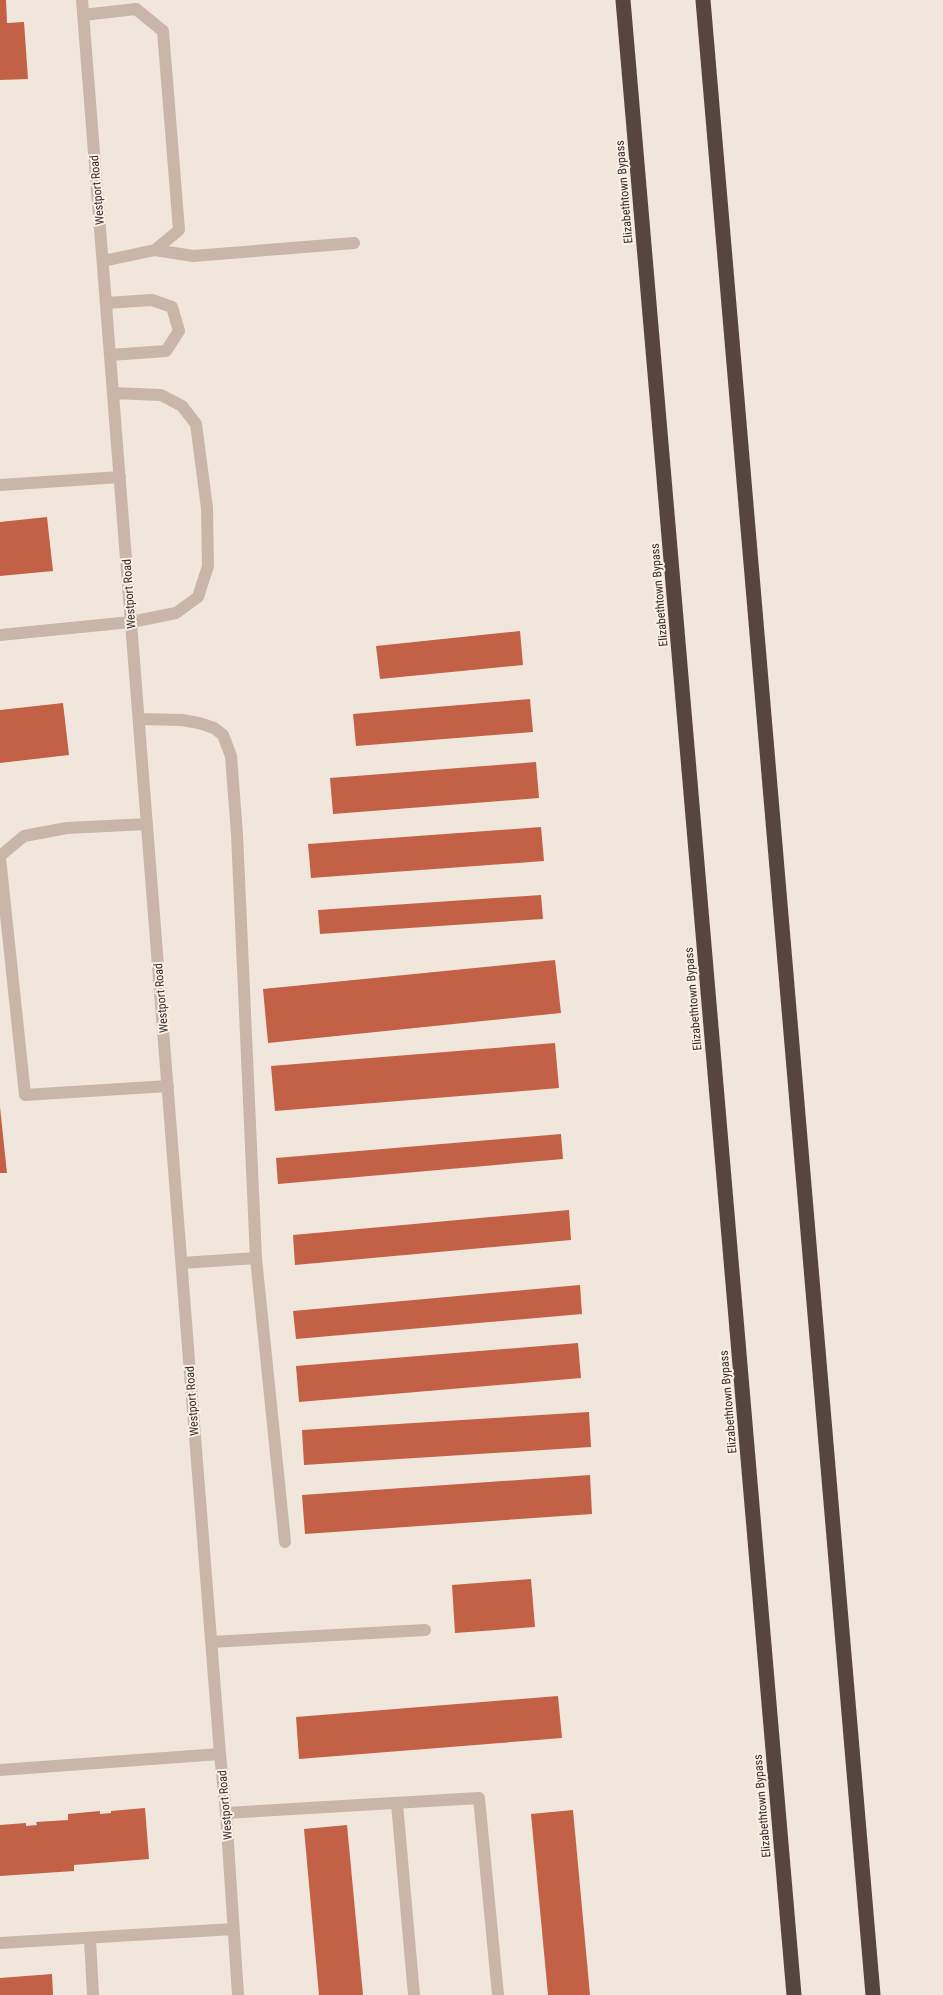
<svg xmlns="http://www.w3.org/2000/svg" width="943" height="1995" viewBox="0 0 943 1995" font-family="'Roboto Condensed',sans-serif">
<rect width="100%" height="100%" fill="#f1e6db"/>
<path fill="#c36147" d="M0,0H6L7,23L24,22L28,79L0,80Z
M47,517L53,571L0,576V522Z
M520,631L523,665L380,679L376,646Z
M530,699L533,732L356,746L353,714Z
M63,703L69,755L0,763V710Z
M536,762L539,798L333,814L330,778Z
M541,827L544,861L311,878L308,844Z
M541,895L543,919L320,934L318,910Z
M555,960L561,1013L268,1043L263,989Z
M555,1043L559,1088L275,1111L271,1066Z
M0,1107L7,1173H0Z
M561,1134L563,1159L278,1184L276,1158Z
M569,1210L571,1240L295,1265L293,1235Z
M580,1285L582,1314L296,1339L293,1311Z
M578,1343L581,1378L299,1402L296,1366Z
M589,1412L591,1447L304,1465L302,1430Z
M590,1475L592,1514L305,1534L302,1495Z
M531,1579L535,1627L455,1633L452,1585Z
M558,1696L562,1738L299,1759L296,1717Z
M145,1808L149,1859L74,1865V1871L0,1876V1825L26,1823V1826L37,1825L36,1822L68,1820V1814L100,1811V1814L111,1813V1811Z
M573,1810L590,1995H548L531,1814Z
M347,1825L363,1995H319L304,1829Z
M52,1974L53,1995H0V1978Z"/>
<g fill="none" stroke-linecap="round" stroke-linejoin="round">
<path stroke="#c9b6a8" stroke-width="12" d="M82,0L220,1754L226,1813L238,1995
M83,15L136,9L163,31L179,230L155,250L103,261
M155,250L193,256L354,243
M106,303L152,300L172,307L179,331L166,351L110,355
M0,485L120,477
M0,635L131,622L176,613L198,597L208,566L207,508L196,424L182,406L161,395L113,393
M139,719L182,720L199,723L214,728L223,735L231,756L237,834L256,1258L285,1542
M0,856L24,836L67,828L147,824
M0,858L25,1095L168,1086
M182,1263L256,1258
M211,1642L425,1630
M0,1770L220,1754
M397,1804L414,1995
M226,1813L479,1798L498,1995
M90,1939L93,1995
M0,1943L233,1929"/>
<path stroke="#57463f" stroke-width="15" d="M623,0L794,1995
M703,0L873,1995"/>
</g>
<g text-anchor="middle" stroke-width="4" stroke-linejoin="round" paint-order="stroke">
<g font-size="12" fill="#362c28" stroke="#f9f1e8">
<text transform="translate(97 190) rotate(-95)" y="4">Westport Road</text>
<text transform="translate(624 192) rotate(-95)" y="4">Elizabethtown Bypass</text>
<text transform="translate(129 594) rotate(-94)" y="4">Westport Road</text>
<text transform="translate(659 595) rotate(-95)" y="4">Elizabethtown Bypass</text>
<text transform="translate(161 998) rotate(-95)" y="4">Westport Road</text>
<text transform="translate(693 999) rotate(-95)" y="4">Elizabethtown Bypass</text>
<text transform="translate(192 1401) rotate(-94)" y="4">Westport Road</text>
<text transform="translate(728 1402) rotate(-95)" y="4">Elizabethtown Bypass</text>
<text transform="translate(225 1805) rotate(-95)" y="4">Westport Road</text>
<text transform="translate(762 1806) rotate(-95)" y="4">Elizabethtown Bypass</text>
</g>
</g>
</svg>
